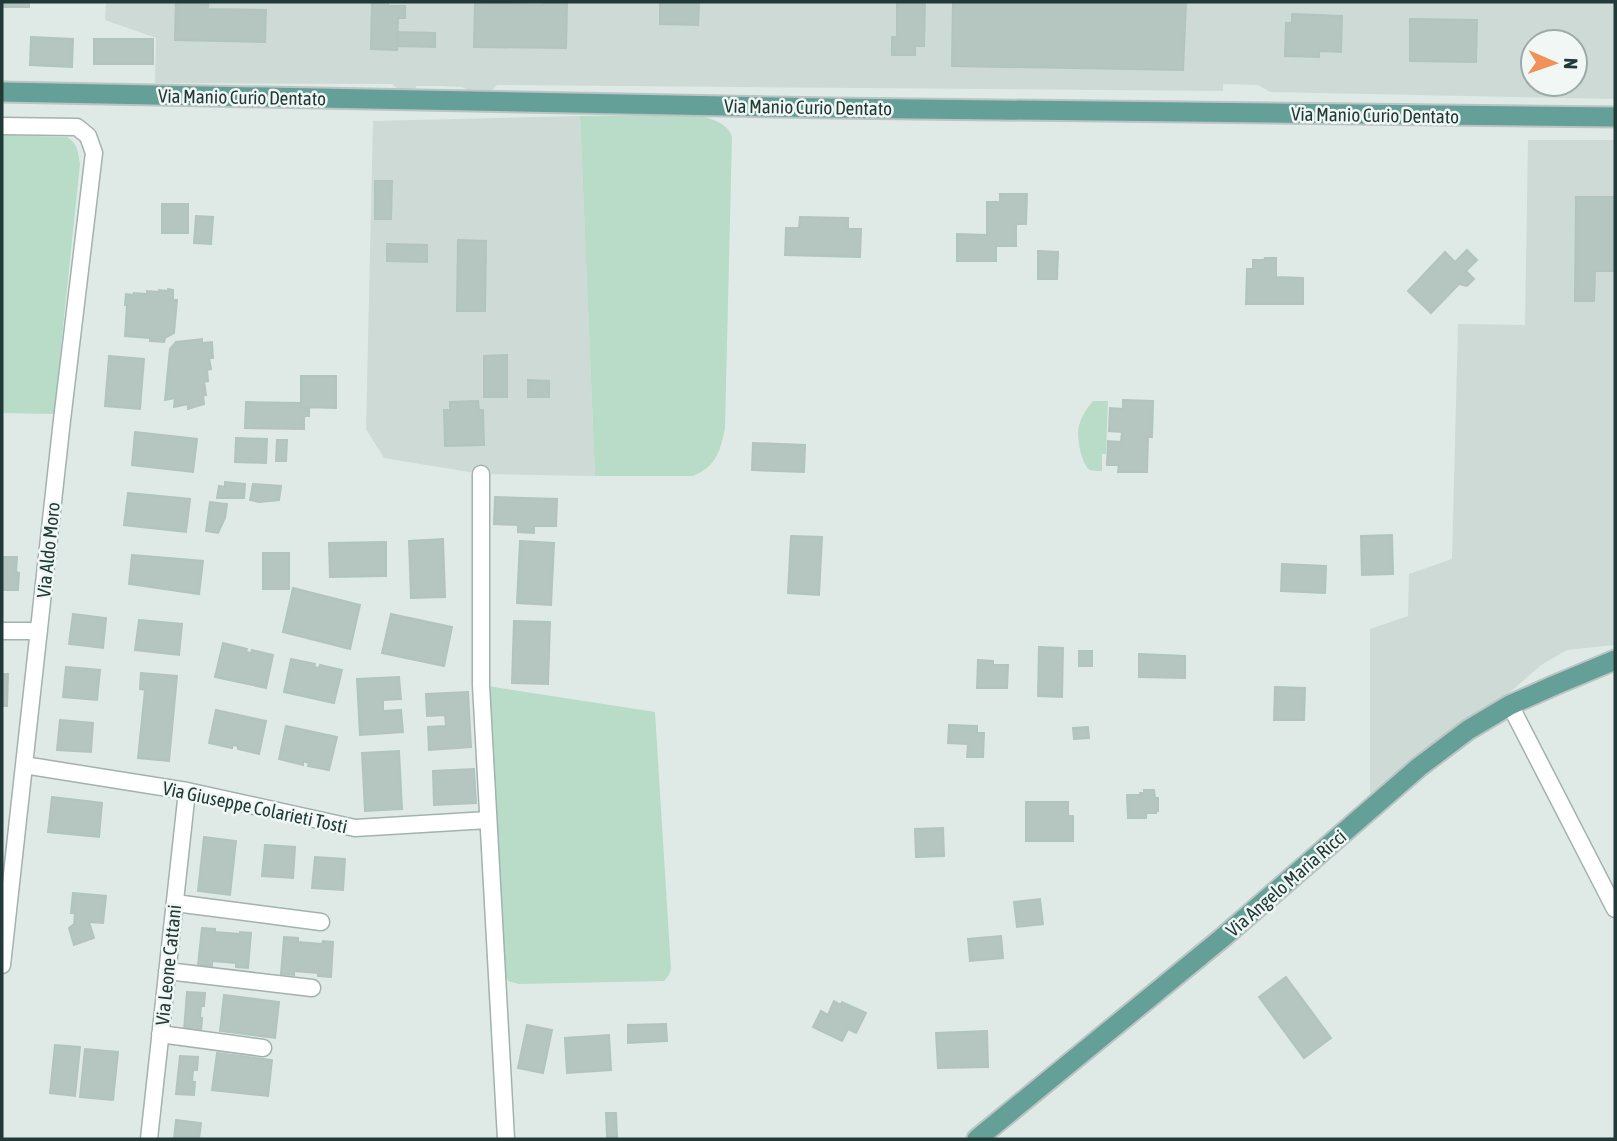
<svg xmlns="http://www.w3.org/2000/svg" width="1617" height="1141" viewBox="0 0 1617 1141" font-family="'Asap Condensed',sans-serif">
<rect width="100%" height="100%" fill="#dfeae7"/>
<path fill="#cedad6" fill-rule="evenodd" d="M106,2H1615V99L1270,92L1258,85L1223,84V91L497,85L489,94H476L462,87L441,86H417L411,92H401L392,84L155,83L156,38L105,20ZM1533,42H1575V84H1533Z
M580,116L595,476L481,474L384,458L366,429L373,121Z
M1528,140H1615V645L1567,650L1541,665L1508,694L1448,732L1370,794V629L1408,616L1409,574L1452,559L1458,324L1525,325Z"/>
<path fill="#b8dcc7" d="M700,115C713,120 728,123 732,137L725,428C720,451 717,466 693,476H595L580,116Z
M2,135L67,137C78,144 78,152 80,164L54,414L2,413Z
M1093,401H1108L1106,454H1102V471C1100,471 1092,471 1090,470C1081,464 1076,436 1079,426C1081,417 1087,408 1093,401Z
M481,685L655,712L671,969L669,975L664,981L519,984L508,981L504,973Z"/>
<path fill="#b5c5c0" stroke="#b2c4bf" stroke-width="2" d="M2,2H29V7H2Z
M176,2H208V9L266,10L265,42L175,40Z
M372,2H388V6H405V18H398L397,50L371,49Z
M543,2H567L566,48L474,47L475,3L543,5Z
M660,2H699L698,25L660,24Z
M897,2H925L924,46H915V55H892V37H897Z
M953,2H1186L1183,70L952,66Z
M1292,14L1342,16L1341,52L1319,51V57L1285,56L1286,23H1292Z
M1410,19L1477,20L1476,62L1410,61Z
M398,32L435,33V47L398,46Z
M31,37L73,39L72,67L30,65Z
M94,39H153V64H94Z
M375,181H392L391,219H375Z
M1000,194H1027L1026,224H1016V246H996V261H957V234L987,235V202H1000Z
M1576,197H1614V271H1595L1594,301H1575Z
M162,204H188V233H162Z
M196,216L213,217L211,244L194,243Z
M800,217L848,218V229H861L860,257L785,255L786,228H799Z
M458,240L486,241L485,311H457Z
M387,244L427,245V262L387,261Z
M1467,250L1477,260L1466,271L1474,279L1467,286L1459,284L1431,313L1408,291L1445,252L1455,262Z
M1038,251L1058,252L1057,279H1038Z
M1265,258H1276V277L1303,278V304H1246L1247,269H1253V260H1264Z
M168,289L173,290V300H177L174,333L165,338L164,342L150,341V338L125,336L127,305H125L126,294L134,295V293L147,294V291L159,292V290L168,291Z
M202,339V343L212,342L213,358H209L211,369L207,370L208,381L204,382L206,395H203L204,404L188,409V404L174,407L175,398L165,400L170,349L176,342Z
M507,355V397H484V356Z
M109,356L144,359L140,409L105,406Z
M301,376H336V408L301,407Z
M528,380L549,381V397H528Z
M1123,400L1153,401L1152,437H1148L1147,472H1118L1119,465H1107L1108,441L1121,442L1122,432L1109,431L1110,408L1123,409Z
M478,401L479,410H483L484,445L445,446L444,410H450V402Z
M246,402L301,403V407H309V416H304V429L245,428Z
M135,432L197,439L193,472L132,465Z
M236,438L267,439L266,463L235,462Z
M277,440H287L286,461H276Z
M753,443L805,445L804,472L752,470Z
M225,482L245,484L244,498H217L219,486L225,487Z
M253,484L281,486L279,500L259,502L250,500Z
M128,493L190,499L186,532L124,525Z
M495,497L557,499L556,526H534V533L518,532V525L494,524Z
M210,502L227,504L225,518L218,533L206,531Z
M1392,535L1393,574L1362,575L1361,536Z
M791,536L822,537L819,595L788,593Z
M443,539L445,597L411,598L409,541Z
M520,541L554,543L551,605L517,603Z
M386,542V576L330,577L329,543Z
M263,553H289V589H263Z
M132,555L203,561L199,594L129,584Z
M2,557H17L16,572L19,573L18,590H2Z
M1282,564L1326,566L1325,593L1281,591Z
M293,588L360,605L350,649L283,632Z
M73,614L106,618L103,648L69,644Z
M391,614L452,627L444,666L382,653Z
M139,620L182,624L179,655L135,650Z
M514,621L550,622L548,684L512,683Z
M223,643L247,649L246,652L251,653L252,650L273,655L266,688L215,677Z
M1039,647L1063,648L1062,697L1038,696Z
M1079,651H1092V666H1079Z
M1139,654L1185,656V678L1139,677Z
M291,659L315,664L314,667L319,668L320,665L342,670L334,703L284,692Z
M978,660L993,661V665H1008L1007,688H977Z
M66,667L100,670L97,700L63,697Z
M141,673L177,676L169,761L138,758L145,690L140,689Z
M2,674H8L7,706H2Z
M399,677L401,699L383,700V711L401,710L403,732L360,735L357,679Z
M1275,687L1305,688L1304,720H1274Z
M468,692L471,747L429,750L428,727L446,726L445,715L427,716L426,694Z
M216,710L266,721L259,754L238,749V746L233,745L232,748L209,743Z
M60,720L93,723L91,752L57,750Z
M949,725L977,726V733H984L983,757H967L968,744L948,743Z
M286,726L337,737L329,770L308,766L309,763L303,761V765L279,759Z
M1088,727L1089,738L1074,739L1073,728Z
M399,751L402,809L365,811L362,753Z
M474,769L476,803L434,805L433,771Z
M1144,790H1154L1155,798H1158V811H1156V813H1146V818H1128L1127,795H1140V793H1144Z
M52,797L102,803L99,837L48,832Z
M1026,802H1068V816H1073V841H1026Z
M943,828L944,856L916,857L915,829Z
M204,837L236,841L230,895L198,891Z
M265,845L295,847L293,878L262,876Z
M315,857L345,859L343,890L312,888Z
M73,893L106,896L103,923L89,922L94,938L74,945L69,928L74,924L75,913H71Z
M1040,899L1043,924L1017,927L1014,902Z
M202,928L215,929V932L240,934V932L251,933L248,968L236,967V963L212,961V966L198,965Z
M1001,936L1003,958L970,961L968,939Z
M284,937L298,938V942L322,944L323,941L333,942L331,977L318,976V973L294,971V975L281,974Z
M1286,977L1331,1038L1304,1058L1259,997Z
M187,992L205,993L204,1006H201L200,1018H202L201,1031L184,1030Z
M224,995L279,1002L275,1038L220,1031Z
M834,1001L841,1005L842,1002L866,1013L856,1033L848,1029L842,1041L813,1027L821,1011L828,1015Z
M666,1024L667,1041L628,1043V1025Z
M527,1025L552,1030L543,1073L518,1068Z
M987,1031L988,1067L938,1068L936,1033Z
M609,1035L611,1070L567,1073L565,1038Z
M55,1045L80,1047L75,1096L50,1093Z
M85,1049L118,1052L113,1100L80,1097Z
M217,1053L272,1060L268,1096L212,1090Z
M180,1056L198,1057L197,1070H193L192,1082H195L194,1095L176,1094Z
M606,1113H616L617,1137H607Z
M176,1120L201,1123L199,1139H174Z"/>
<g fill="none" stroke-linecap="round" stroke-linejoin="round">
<g stroke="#a2b2af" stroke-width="19">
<path id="minor" d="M2,126L77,127L88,136L94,153L62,420L2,965
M481,474V685L506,1139
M2,631H39
M1510,705L1615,909
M24,765L187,791L355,828L488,820
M175,903L321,922
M167,971L312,988
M160,1034L263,1048
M149,1139L187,791"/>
</g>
<g stroke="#bcc4c3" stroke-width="23">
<path id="major" d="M2,92L832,108L1615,117
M977,1139L1221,939L1419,767L1468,730L1510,705L1555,685L1615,660"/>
</g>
<use href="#minor" stroke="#fff" stroke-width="16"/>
<use href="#major" stroke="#64a098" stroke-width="19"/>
</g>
<g text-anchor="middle" stroke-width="5" stroke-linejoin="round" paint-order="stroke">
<g font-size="19" fill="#213a37" stroke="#f0f7f4">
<text transform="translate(242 97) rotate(1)" y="7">Via Manio Curio Dentato</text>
<text transform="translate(808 107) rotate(1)" y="7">Via Manio Curio Dentato</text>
<text transform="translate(1375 115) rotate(1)" y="7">Via Manio Curio Dentato</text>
<text transform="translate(48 550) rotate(-84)" y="7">Via Aldo Moro</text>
<text transform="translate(255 807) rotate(12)" y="7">Via Giuseppe Colarieti Tosti</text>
<text transform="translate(1286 883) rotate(-41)" y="7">Via Angelo Maria Ricci</text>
<text transform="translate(168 965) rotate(-84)" y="7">Via Leone Cattani</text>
</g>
</g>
<rect width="1617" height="1141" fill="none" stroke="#213a37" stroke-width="7"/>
<g transform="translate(1554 63) rotate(92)"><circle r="33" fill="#f0f7f4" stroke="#9daba8" stroke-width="2"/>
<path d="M0-5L12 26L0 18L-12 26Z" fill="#f09258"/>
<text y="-10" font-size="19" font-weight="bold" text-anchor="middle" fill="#213a37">N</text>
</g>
</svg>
